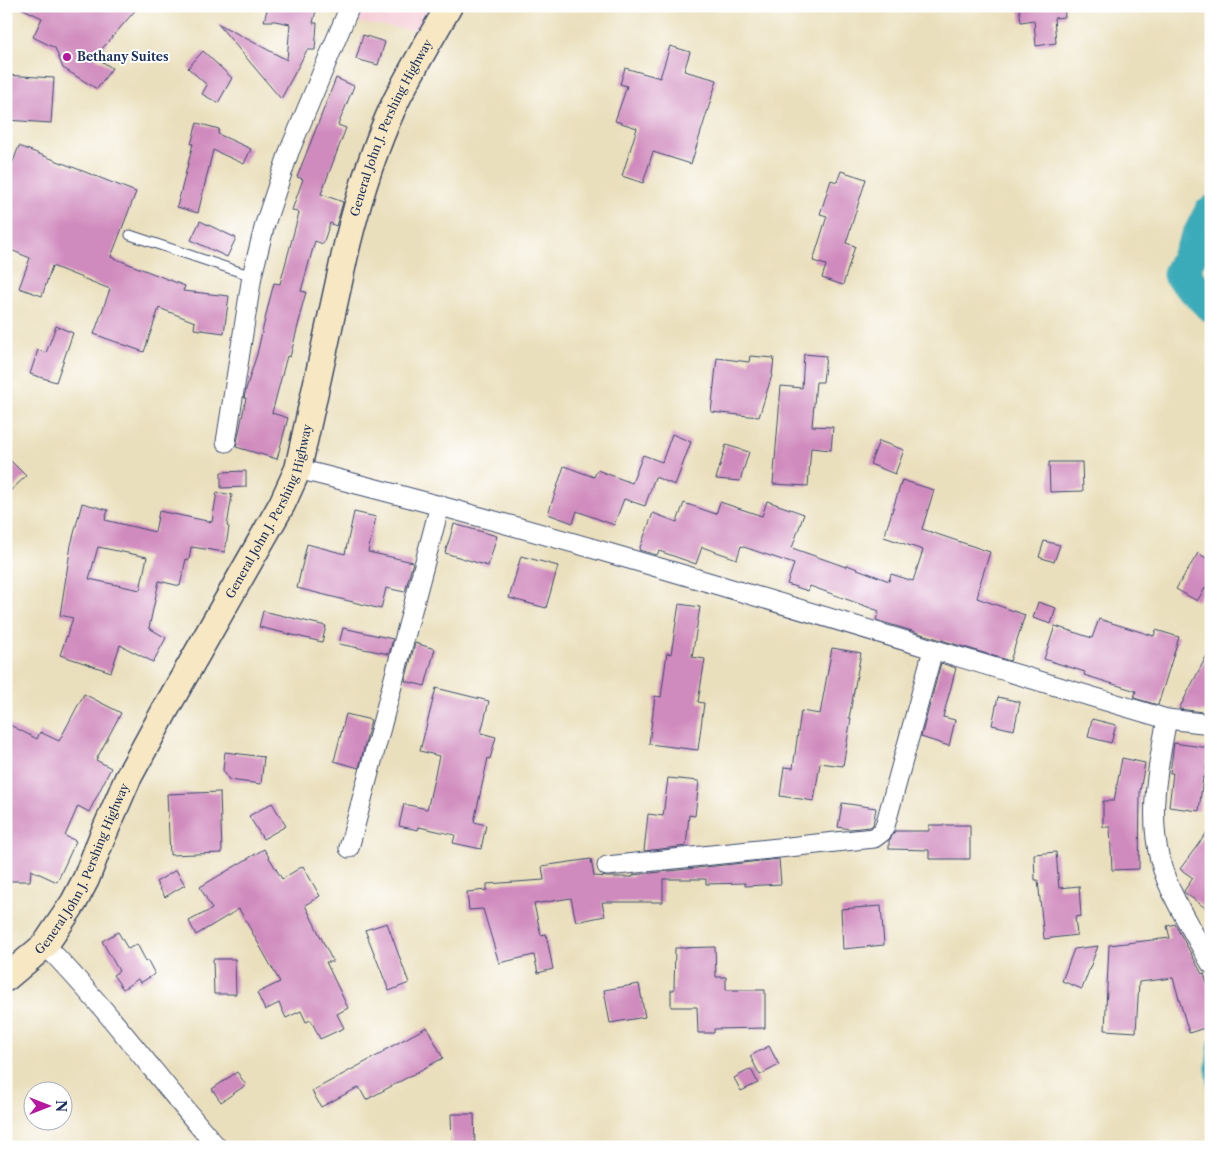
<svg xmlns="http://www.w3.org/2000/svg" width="1217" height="1153" viewBox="0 0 1217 1153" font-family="'Libre Caslon Text',serif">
<rect width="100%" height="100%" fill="#fff"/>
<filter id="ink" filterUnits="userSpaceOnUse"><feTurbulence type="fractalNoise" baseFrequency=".02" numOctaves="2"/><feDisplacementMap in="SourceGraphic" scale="10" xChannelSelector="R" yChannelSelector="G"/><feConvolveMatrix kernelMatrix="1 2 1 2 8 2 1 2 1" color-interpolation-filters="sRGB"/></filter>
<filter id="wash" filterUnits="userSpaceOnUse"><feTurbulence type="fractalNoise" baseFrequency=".0096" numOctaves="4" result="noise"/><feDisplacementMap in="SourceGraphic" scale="20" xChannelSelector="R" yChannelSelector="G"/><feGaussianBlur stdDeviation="1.12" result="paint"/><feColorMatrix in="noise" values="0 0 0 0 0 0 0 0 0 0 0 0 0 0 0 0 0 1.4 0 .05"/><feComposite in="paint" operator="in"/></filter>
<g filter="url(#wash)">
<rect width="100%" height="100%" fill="#eadfbc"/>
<path fill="#f6cfd9" d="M360,6H432L419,31L355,22Z"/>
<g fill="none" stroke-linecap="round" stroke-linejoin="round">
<path stroke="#3babb9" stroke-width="5.5" d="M1211,1042L1208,1067L1211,1090"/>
<path stroke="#3babb9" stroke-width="35" d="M1211,213L1180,274L1211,305"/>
</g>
<g id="blocks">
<path fill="#d08bbe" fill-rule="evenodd" d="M17,6H139L95,57L112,68L97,89L63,68L55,48L33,37L42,18Z
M268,6H317L313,23H317L315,50H307L281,99L217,23L287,60L290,24L275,21H264Z
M1019,6H1064L1065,17L1054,18L1056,43L1036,46L1034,20L1021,22Z
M363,35L385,42L378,65L356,59Z
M670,46L690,52L684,71L717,80L691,164L653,152L643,183L622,176L637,128L615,121L627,86L620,84L625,68L660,78Z
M203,51L232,78L218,103L202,94L207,85L188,68Z
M6,75L54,78L51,123L6,120Z
M336,78L354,86L338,125L346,128L321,194L343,202L336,226L330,223L323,244L315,241L301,291L306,292L300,314H301L290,357L287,356L272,413L288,418L277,459L236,447L246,398H244L246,389L257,354L269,302L274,283L280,284L299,213L292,210L303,179L297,177Z
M197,123L219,129L218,134L251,149L244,164L213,150L198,213L177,207L193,144H191Z
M19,146L136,192L111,257L185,286L183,291L229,296L224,333L194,329L195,322L159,308L144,352L94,334L110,289L52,266L42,296L19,288L30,258L6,248V180Z
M841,171L866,179L846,243L855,246L843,285L822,278L826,265L813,261L827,216L820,214L831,180L837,182Z
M200,221L236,238L227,257L191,240Z
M56,326L73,333L56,382L30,374L38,350L46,353Z
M804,354L826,356L823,382H816L812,426L833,427L831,450L811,448L808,486L773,484L781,386L802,388Z
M750,356L774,358L772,375L759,417L711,412L717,358L749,362Z
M672,434L691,442L675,485L655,477L645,506L624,499L614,525L577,511L573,523L548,514L564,466L594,477L597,470L632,483L643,455L662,462Z
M879,441L904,450L895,474L870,464Z
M726,445L749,452L740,481L716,479Z
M6,456L26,476L6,495Z
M1049,462H1082L1083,491L1050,492Z
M246,471V487L221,488V472Z
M902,480L934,490L922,529L990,552L978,590L979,591L977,598L1025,615L1010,661L876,620L879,611L810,586L808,591L787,584L794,564L741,546L737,559L702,547L696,564L659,551L657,555L639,550L653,513L677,522L684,503L716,514L720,502L762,516L767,501L804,514L792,548L846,567L847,565L889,581L891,574L913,581L923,550L884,537Z
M217,492L232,495L227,526L229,527L225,552L191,547L189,560L186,559L180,586L159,581L149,628L166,638L153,662L120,645L111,672L60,655L73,618L60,615L71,545L82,503L108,510L105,520L155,532L159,511L212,522ZM98,547L147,557L140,590L89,579Z
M354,512L376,517L368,552L413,562L405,592L386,588L381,609L297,588L307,544L345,554Z
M454,524L497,536L488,566L445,553Z
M1044,541L1060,545L1054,562L1039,557Z
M1198,553L1211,561V579L1197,601L1176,589Z
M521,556L558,566L546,608L509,598Z
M1038,602L1056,608L1051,624L1033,618Z
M679,604L700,607L692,657L705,659L698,702L704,703L698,750L649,744L655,696L661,697L667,653L671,654Z
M263,611L326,626L322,642L259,627Z
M1099,619L1154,636L1156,630L1179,637L1158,705L1134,698L1136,691L1084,675L1085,672L1044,659L1055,626L1092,638Z
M343,628L393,639L389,654L339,644Z
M415,643L435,649L425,686L405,681Z
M1211,647V713L1179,709Z
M832,648L861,653L849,718H851L843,766L820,763L814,801L780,796L784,767L793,768L801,711L820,714Z
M941,663L956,668L943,717L955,720L949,746L921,737Z
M436,688L489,701L481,733L496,737L490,759L488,758L474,822L486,825L481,849L453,843L455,835L419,827L418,830L399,826L404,804L427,809L428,806L439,756L420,751Z
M84,694L121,713L96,760L111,768L89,812L78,806L65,836L76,841L57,882L31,870L30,881H6V841L11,830L6,828V723L37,739L40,732L59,741Z
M998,697L1020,702L1014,730L992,725Z
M346,714L371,720L359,768L334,761Z
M1092,719L1116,725L1111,743L1088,737Z
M1174,743L1209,748L1205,778L1203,777L1199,811L1169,807L1173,773H1170Z
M225,752L264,757L261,784L229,780L223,770Z
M1122,758L1145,763L1140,791L1139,869L1112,870L1110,827H1103V801H1114Z
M668,778L699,781L695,816L689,815L686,846L644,851L648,814L663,816Z
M220,792L222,853L170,855L167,794Z
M272,803L286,826L263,839L249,816Z
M842,803L876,808L873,825L870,827L850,829L838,827Z
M929,825H970V859H929V850L889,849V841L895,831H929Z
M1211,827V912L1185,893L1184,891L1193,878L1180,869Z
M264,849L282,879L303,866L320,896L305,905L333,962H326L348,1008L337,1014L344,1028L320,1039L311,1020L306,1022L301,1011L286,1018L279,1003L265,1010L257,993L280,982L239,909L196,935L189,921L212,909L200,887Z
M1056,852L1059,888L1079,886L1081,916L1075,917L1077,935L1044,939L1038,880H1035L1034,854Z
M591,859L594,876L608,877H633V875L779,859L781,884L745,886V883L706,884V879H663V902H602L605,916L576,922L571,898L534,904L541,935L546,934L553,969L538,973L534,955L499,963L483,909L469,910L467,892L487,890V884L544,880L542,866Z
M176,870L185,885L165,897L156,882Z
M881,906L884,945L843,949L841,909Z
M387,923L409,983L389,991L365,930Z
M1175,924L1202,974L1204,973L1211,997V1026L1189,1033L1173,978L1139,982L1136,1032L1105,1030L1109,945L1170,938L1167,926Z
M118,932L128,949L137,944L146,961H144H148L155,974L140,983L138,979L123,989L113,975L119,971L102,941Z
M1098,946L1082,989L1062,981L1074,949Z
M715,947L716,977H726V990H765V1028L714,1029V1033H698L697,1007H671V990H674L675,948Z
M213,959H235L236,994H214Z
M639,984L645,1017L610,1023L604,990Z
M427,1027L443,1058L366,1100L359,1087L321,1107L312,1091L384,1052L383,1051Z
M769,1046L779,1065L760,1075L750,1056Z
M751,1069L758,1083L741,1091L734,1078Z
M237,1072L246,1085L221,1102L212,1089Z
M451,1114H474L475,1147H452Z"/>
</g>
</g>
<g filter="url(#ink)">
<use href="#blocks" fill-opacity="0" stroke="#3a496c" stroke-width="1"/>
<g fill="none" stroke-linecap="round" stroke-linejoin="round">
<g stroke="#3a496c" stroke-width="11">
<path id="service" d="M130,235L252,276"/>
</g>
<g stroke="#3a496c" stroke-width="21">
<path id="minor" d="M226,442L252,276L265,224L289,152L350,6
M298,469C590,542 878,634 1167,719L1211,724
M1167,719C1158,766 1148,813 1160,860C1168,893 1194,933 1211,964
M349,848L440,505
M607,866L874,838L882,832L885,826L933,650
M45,945C107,1008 159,1080 217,1147"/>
</g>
<g stroke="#3a496c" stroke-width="29">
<g id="secondary">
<path id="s1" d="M6,978L45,945L74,902L86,879L101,840L128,778L169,703L282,504L298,469L347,245C359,196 374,148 395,103C411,70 431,38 449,6"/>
</g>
</g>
<use href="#service" stroke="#fff" stroke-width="9"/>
<use href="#minor" stroke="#fff" stroke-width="19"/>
<use href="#secondary" stroke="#f7e8c3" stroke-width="26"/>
</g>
</g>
<circle fill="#b5179e" stroke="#fff" stroke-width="2" cx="67" cy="57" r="5"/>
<g text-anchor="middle" stroke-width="4" stroke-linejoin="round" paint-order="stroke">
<g font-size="12" font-weight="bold" fill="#1b2f5e" stroke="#fff" text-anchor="start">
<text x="77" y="61">Bethany Suites</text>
</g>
<g font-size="12" fill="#1b2f5e" stroke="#fff">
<text dy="4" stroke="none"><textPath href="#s1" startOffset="946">General John J. Pershing Highway</textPath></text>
<text dy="4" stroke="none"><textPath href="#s1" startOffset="541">General John J. Pershing Highway</textPath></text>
<text dy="4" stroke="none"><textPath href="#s1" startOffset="136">General John J. Pershing Highway</textPath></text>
</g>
</g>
<rect width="1217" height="1153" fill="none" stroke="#fff" stroke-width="25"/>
<g transform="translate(48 1106) rotate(90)"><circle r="24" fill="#ffffff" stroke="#a4acbf"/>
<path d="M0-4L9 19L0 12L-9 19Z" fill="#b5179e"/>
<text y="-8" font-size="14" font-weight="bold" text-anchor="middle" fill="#1b2f5e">N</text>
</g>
</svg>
